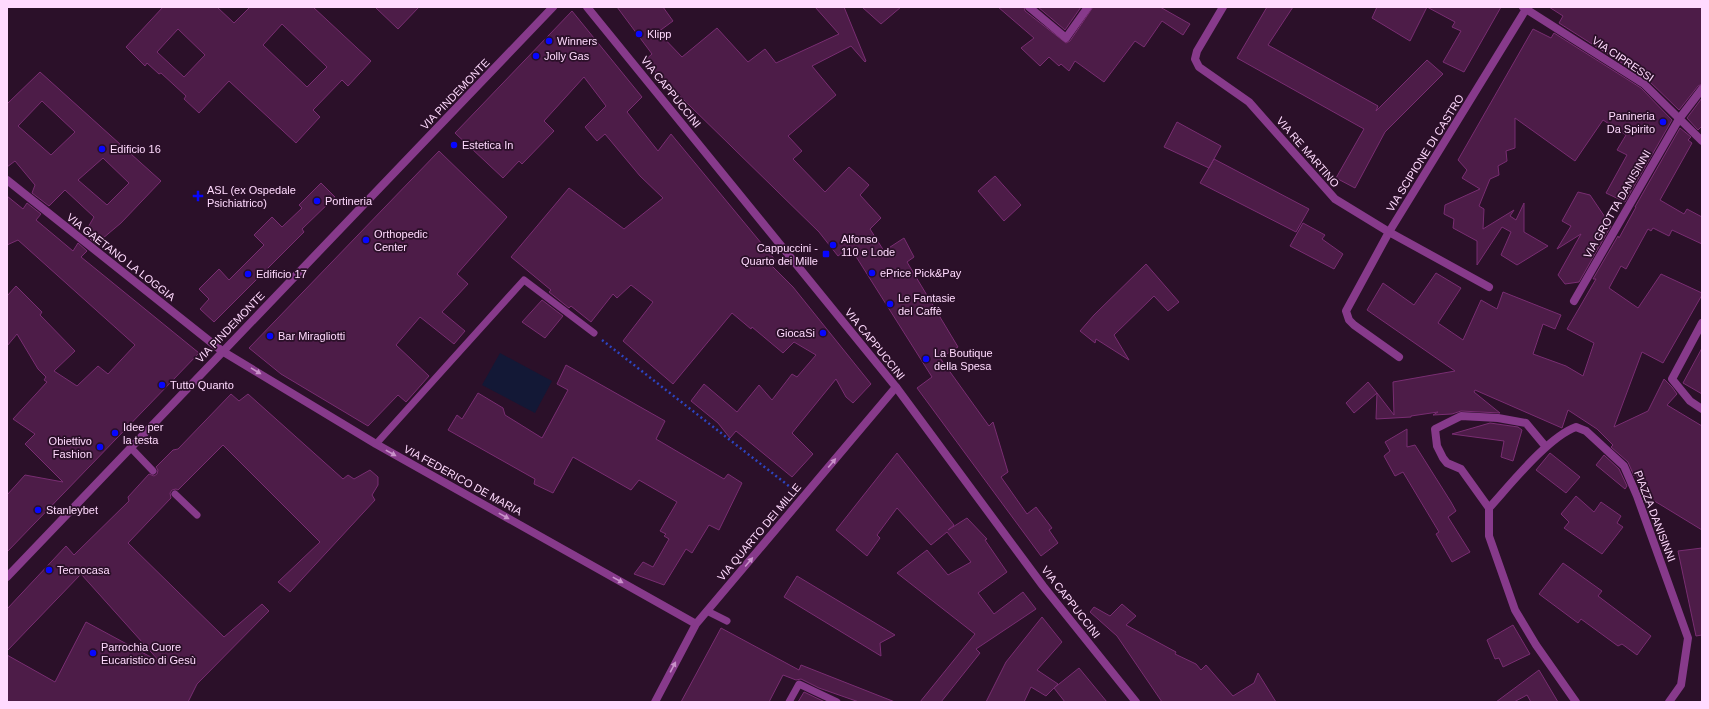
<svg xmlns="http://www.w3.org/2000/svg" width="1709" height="709" viewBox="0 0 1709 709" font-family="Helvetica,sans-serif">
<rect width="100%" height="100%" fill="#2b1029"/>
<path fill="#131836" d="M500,353L552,381L535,413L482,385Z"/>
<path fill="#4d1c48" stroke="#792d72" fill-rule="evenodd" d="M163,7H217L234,23L250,7H313L371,61L348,86L342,80L313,110L320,117L296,143L229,81L199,113L184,99L186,96L161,73L159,74L147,63L145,66L126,47ZM282,24L327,67L307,87L263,45ZM178,29L205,55L184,77L157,52Z
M375,7H419L398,29Z
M617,7H663L673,21L658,32L682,57L717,28L748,62L765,49L776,63L839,34L815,7H844L866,61L865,62L851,46L812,66L836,95L788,136L802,151L793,159L825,192L849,167L869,185L860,195L881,218L870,229L884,251L904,238L914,257L907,262L958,347L940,358L989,426L993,422L1008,472L1001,477L1027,514L1036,507L1052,528L1049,530L1058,543L1041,556L917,388L932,377L850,247L838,256L819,232L644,61L652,54Z
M862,7H901L881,24Z
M998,7H1024L1025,11L1066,43L1070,41L1093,7H1160L1190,24L1183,35L1162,21L1144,47L1135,41L1104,82L1075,61L1069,71L1061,64L1059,66L1049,57L1040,66L1021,48L1034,38Z
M1038,7H1081L1065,30Z
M1267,7H1293L1268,45L1378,106L1376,111L1427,60L1443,74L1385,132L1355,188L1336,178L1364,129L1237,58Z
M1377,7H1427L1410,41L1372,18Z
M1427,7H1501L1464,72L1443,62L1461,31L1452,27L1455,22Z
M1549,7H1702V84L1698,86L1679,110L1647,79L1559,23L1563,16Z
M572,11L642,97L627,112L658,151L671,134L776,261L772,266L793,287L871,384L853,403L846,397L836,379L792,433L813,454L792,477L736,431L730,438L718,423L691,401L704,384L737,412L759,385L772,400L792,374L797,377L816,355L794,342L783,353L752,327L751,329L732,313L673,384L623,341L653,302L631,285L617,298L613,294L591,322L571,306L569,308L549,292L551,290L511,257L569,188L624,229L663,198L640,176L605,134L597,141L585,127L606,106L584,77L544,121L554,131L522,164L519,161L503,178L455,133Z
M1533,29L1551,38L1554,33L1641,88L1672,120L1625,202L1606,193L1627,155L1617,150L1626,135L1603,120L1575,161L1515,118V148L1506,151L1507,161L1498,166L1499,175L1490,179L1479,206L1484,209L1483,229L1514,210L1510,216L1516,220L1524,203V232L1548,246L1517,265L1501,255L1511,232L1502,227L1477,265V241L1453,228L1454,219L1444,214L1445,205L1480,189L1462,178L1467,170L1458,160Z
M40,72L161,181L121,223L96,244L84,234L94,217L65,190L49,206L32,193L35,185L15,161L7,167V104ZM42,101L75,132L51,155L18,126ZM103,158L129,183L107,205L78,180Z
M1702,98V126L1698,130L1687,118Z
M1177,122L1221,146L1209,168L1164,147Z
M1680,128L1691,137L1688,140L1692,143L1660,200L1684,214L1687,209L1702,217V244L1672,230L1669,236L1653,228L1651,231L1648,229L1626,269L1621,266L1609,288L1638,308L1661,274L1702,293V295L1663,363L1642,352L1614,427L1648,411L1664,379L1672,387L1677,394L1667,405L1702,426V530L1643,494L1636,473L1634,476L1628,462L1611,447L1613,445L1597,429L1568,410L1562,428L1475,390L1474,392L1500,413L1461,411L1452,414L1433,415L1438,412L1411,416V417L1376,419L1377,393L1394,415L1393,382L1455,371L1367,310L1383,283L1414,305L1436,273L1461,288L1438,323L1463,340L1481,300L1497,309L1503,292L1561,315L1555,329L1543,324L1533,354L1566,366L1583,376L1594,343L1567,329L1596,279H1593L1618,236L1619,238L1636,207H1635Z
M439,151L507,217L457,274L468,284L442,312L465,331L454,344L420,317L396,345L429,376L406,402L398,395L368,426L281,374L249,348Z
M1214,159L1309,209L1296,232L1200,183Z
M995,176L1021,205L1004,221L978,191Z
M321,183L335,197L302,229L304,232L214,322L200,309L209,299L199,289L219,269L229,280L264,245L254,235L272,217L282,227L302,208L299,205Z
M1578,192L1590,195L1611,226L1579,282L1565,284L1558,275L1581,234L1557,249L1571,226L1562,221Z
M7,196L23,209L27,203L41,214L36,220L73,251L78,243L87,251L81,257L199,353L7,552V495L25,475L63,482L25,444L35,434L13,419L47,382L44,380L46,377L38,369L17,334L7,346V296L16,286L42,312L40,315L75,351L54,371L77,386L98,366L108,374L135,345L18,240L7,245Z
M1303,223L1325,235L1322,239L1343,254L1334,269L1290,246Z
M1146,264L1179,302L1168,311L1154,296L1114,335L1129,360L1096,339L1095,343L1080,331L1094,315Z
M542,300L563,316L545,338L522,322Z
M1702,348V394L1683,383Z
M566,365L665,421L656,439L724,479L728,474L742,483L719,530L709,525L692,553L686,549L664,585L634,574L643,562L653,567L669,539L664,536L666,534L660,531L677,502L639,480L631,490L573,457L553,493L534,484L535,479L448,430L457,415L462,419L478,393L503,408L505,415L542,438L568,390L557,384Z
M1368,382L1377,393L1354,413L1346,403Z
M231,394L239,401L248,394L343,479L348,475L354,479L370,470L378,477V485L372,495L375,500L290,592L278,582L320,542L223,445L178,490L176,489L172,490L170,493L171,498L128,543L224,637L262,604L269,611L197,684L188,702H7V655L55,682L86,622L160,662L81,574L7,651V609L66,546L74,555L129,501L128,497L149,474L154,476L157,474L158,470L156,467L173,450L178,449Z
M1490,423L1518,427L1522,430L1513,461L1501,457L1504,441L1452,434Z
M1407,429V447L1415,445L1451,502L1456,511L1448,517L1470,552L1452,562L1436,534L1439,532L1403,472L1395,476L1384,456L1390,451L1385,442Z
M897,453L954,525L948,530L967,518L987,539L985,540L1007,572L978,593L994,614L1023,592L1036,609L976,649L980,653L941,702H920L975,634L897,573L927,550L948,575L971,562L947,532L931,545L897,508L877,535L880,538L867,556L836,530Z
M1550,453L1580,477L1566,493L1536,470Z
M1604,455L1619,469L1627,486L1625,489L1596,465Z
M1576,496L1594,512L1601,502L1621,516L1617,523L1623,527L1602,554L1564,528L1569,522L1561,514Z
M1702,548V635L1696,636L1678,551Z
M1563,563L1602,591L1598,596L1651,636L1637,655L1622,644L1618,646L1581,619L1578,623L1539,594Z
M797,576L895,635L880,643L881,656L784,597Z
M1122,604L1136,616L1126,625L1176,652L1175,654L1196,664L1201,670L1206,665L1233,696L1254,683L1258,673L1276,702H1162L1117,636L1090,612L1094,607L1110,616Z
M1042,617L1062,642L1037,670L1058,684L1046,696L1031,687L1024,702H986L1006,662Z
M1513,625L1530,654L1503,667L1499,658L1495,659L1487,640Z
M721,628L799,670L801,665L895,702H859L819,688L801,679L796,680L783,675L769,702H681Z
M1079,668L1107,702H1065L1054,688Z
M1539,670L1558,702H1531L1527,695L1514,702H1496Z
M804,692L825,702H798Z"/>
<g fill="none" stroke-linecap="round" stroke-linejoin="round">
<path stroke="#2d44c1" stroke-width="2.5" stroke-dasharray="2 3" stroke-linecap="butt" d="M602,340L794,490"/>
<path stroke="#873a8b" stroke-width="7" d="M376,444L524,280L594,333
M131,448L153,471
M175,494L197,515
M707,611L727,621
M789,702L799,684L837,702"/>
<path stroke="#873a8b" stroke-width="8" d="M1029,7L1066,38L1088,7
M1223,7L1197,51L1195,59L1199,67L1249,102L1335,199L1389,232L1489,287
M1523,7L1644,84L1702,141
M1574,301L1679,119L1702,89
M1702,323L1672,379L1690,401L1702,409
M222,351L376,444L696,624
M1399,357L1354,325L1349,320L1346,311L1389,232L1526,9
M1489,508L1461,469L1447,463L1443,458L1437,446L1435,429L1461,416L1498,418L1526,423L1546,447
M655,702L696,624L896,387
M1576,702L1536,645L1515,610L1489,536V508C1510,485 1548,437 1576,427L1586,431L1624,466L1637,496L1688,638L1681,685L1669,702"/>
<path stroke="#873a8b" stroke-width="8" d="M587,7L896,387L1043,586L1136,702
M7,180L222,351
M7,577L553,7"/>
</g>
<defs><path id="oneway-solid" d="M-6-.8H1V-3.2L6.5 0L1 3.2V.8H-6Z"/></defs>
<g fill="#c992ca">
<use href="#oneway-solid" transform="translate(256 371) rotate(31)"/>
<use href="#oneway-solid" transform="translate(391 453) rotate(29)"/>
<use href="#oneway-solid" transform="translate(832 463) rotate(-50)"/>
<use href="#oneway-solid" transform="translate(504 516) rotate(29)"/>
<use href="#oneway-solid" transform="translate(749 562) rotate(-50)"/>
<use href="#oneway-solid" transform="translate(618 580) rotate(29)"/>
<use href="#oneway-solid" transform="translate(673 667) rotate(-62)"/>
</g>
<g fill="#0706ff" stroke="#2b1029" stroke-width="1.5">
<circle cx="639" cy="34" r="4"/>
<circle cx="549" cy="41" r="4"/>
<circle cx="536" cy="56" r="4"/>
<circle cx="1663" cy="122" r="4"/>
<circle cx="454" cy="145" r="4"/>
<circle cx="102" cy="149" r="4"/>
<path d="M196 190h4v4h4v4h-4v4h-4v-4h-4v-4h4z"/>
<circle cx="317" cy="201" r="4"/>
<circle cx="366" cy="240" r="4"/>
<circle cx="833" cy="245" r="4"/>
<rect x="822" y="250" width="8" height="8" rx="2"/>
<circle cx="872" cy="273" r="4"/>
<circle cx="248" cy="274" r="4"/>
<circle cx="890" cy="304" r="4"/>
<circle cx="823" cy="333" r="4"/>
<circle cx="270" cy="336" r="4"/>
<circle cx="926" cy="359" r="4"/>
<circle cx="162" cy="385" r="4"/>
<circle cx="115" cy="433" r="4"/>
<circle cx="100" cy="447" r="4"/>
<circle cx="38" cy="510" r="4"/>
<circle cx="49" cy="570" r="4"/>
<circle cx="93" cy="653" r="4"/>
</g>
<g text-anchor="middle" stroke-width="3.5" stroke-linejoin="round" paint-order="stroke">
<g font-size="11" fill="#ffdafe" stroke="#2b1029" text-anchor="start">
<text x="647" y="38">Klipp</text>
<text x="557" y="45">Winners</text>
<text x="544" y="60">Jolly Gas</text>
<text x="1655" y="120" text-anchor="end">Panineria<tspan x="1655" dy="13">Da Spirito</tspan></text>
<text x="462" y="149">Estetica In</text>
<text x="110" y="153">Edificio 16</text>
<text x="207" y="194">ASL (ex Ospedale<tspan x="207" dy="13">Psichiatrico)</tspan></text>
<text x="325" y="205">Portineria</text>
<text x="374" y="238">Orthopedic<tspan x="374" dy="13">Center</tspan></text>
<text x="841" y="243">Alfonso<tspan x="841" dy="13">110 e Lode</tspan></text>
<text x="818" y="252" text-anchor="end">Cappuccini -<tspan x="818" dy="13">Quarto dei Mille</tspan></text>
<text x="880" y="277">ePrice Pick&amp;Pay</text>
<text x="256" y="278">Edificio 17</text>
<text x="898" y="302">Le Fantasie<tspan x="898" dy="13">del Caffè</tspan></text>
<text x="815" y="337" text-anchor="end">GiocaSi</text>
<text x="278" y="340">Bar Miragliotti</text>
<text x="934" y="357">La Boutique<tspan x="934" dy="13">della Spesa</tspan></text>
<text x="170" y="389">Tutto Quanto</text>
<text x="123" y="431">Idee per<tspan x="123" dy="13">la testa</tspan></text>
<text x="92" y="445" text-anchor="end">Obiettivo<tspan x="92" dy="13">Fashion</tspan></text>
<text x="46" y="514">Stanleybet</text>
<text x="57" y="574">Tecnocasa</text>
<text x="101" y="651">Parrochia Cuore<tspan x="101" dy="13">Eucaristico di Gesù</tspan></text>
</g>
<g font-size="11" fill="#ffdafe" stroke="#2b1029">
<text transform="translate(1623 59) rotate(34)" y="4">VIA CIPRESSI</text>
<text transform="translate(671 92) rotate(51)" y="4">VIA CAPPUCCINI</text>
<text transform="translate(455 94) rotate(-46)" y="4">VIA PINDEMONTE</text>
<text transform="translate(1308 152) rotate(49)" y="4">VIA RE MARTINO</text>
<text transform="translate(1425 153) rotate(-58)" y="4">VIA SCIPIONE DI CASTRO</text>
<text transform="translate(1617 204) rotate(-60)" y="4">VIA GROTTA DANISINNI</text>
<text transform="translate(121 257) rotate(38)" y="4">VIA GAETANO LA LOGGIA</text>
<text transform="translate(230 327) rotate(-46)" y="4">VIA PINDEMONTE</text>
<text transform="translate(875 344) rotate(51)" y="4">VIA CAPPUCCINI</text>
<text transform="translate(463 480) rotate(29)" y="4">VIA FEDERICO DE MARIA</text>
<text transform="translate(1655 516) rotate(69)" y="4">PIAZZA DANISINNI</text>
<text transform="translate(759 532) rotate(-50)" y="4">VIA QUARTO DEI MILLE</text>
<text transform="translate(1071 602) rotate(52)" y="4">VIA CAPPUCCINI</text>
</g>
</g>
<rect width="1709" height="709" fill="none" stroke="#ffdafe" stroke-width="16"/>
</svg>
